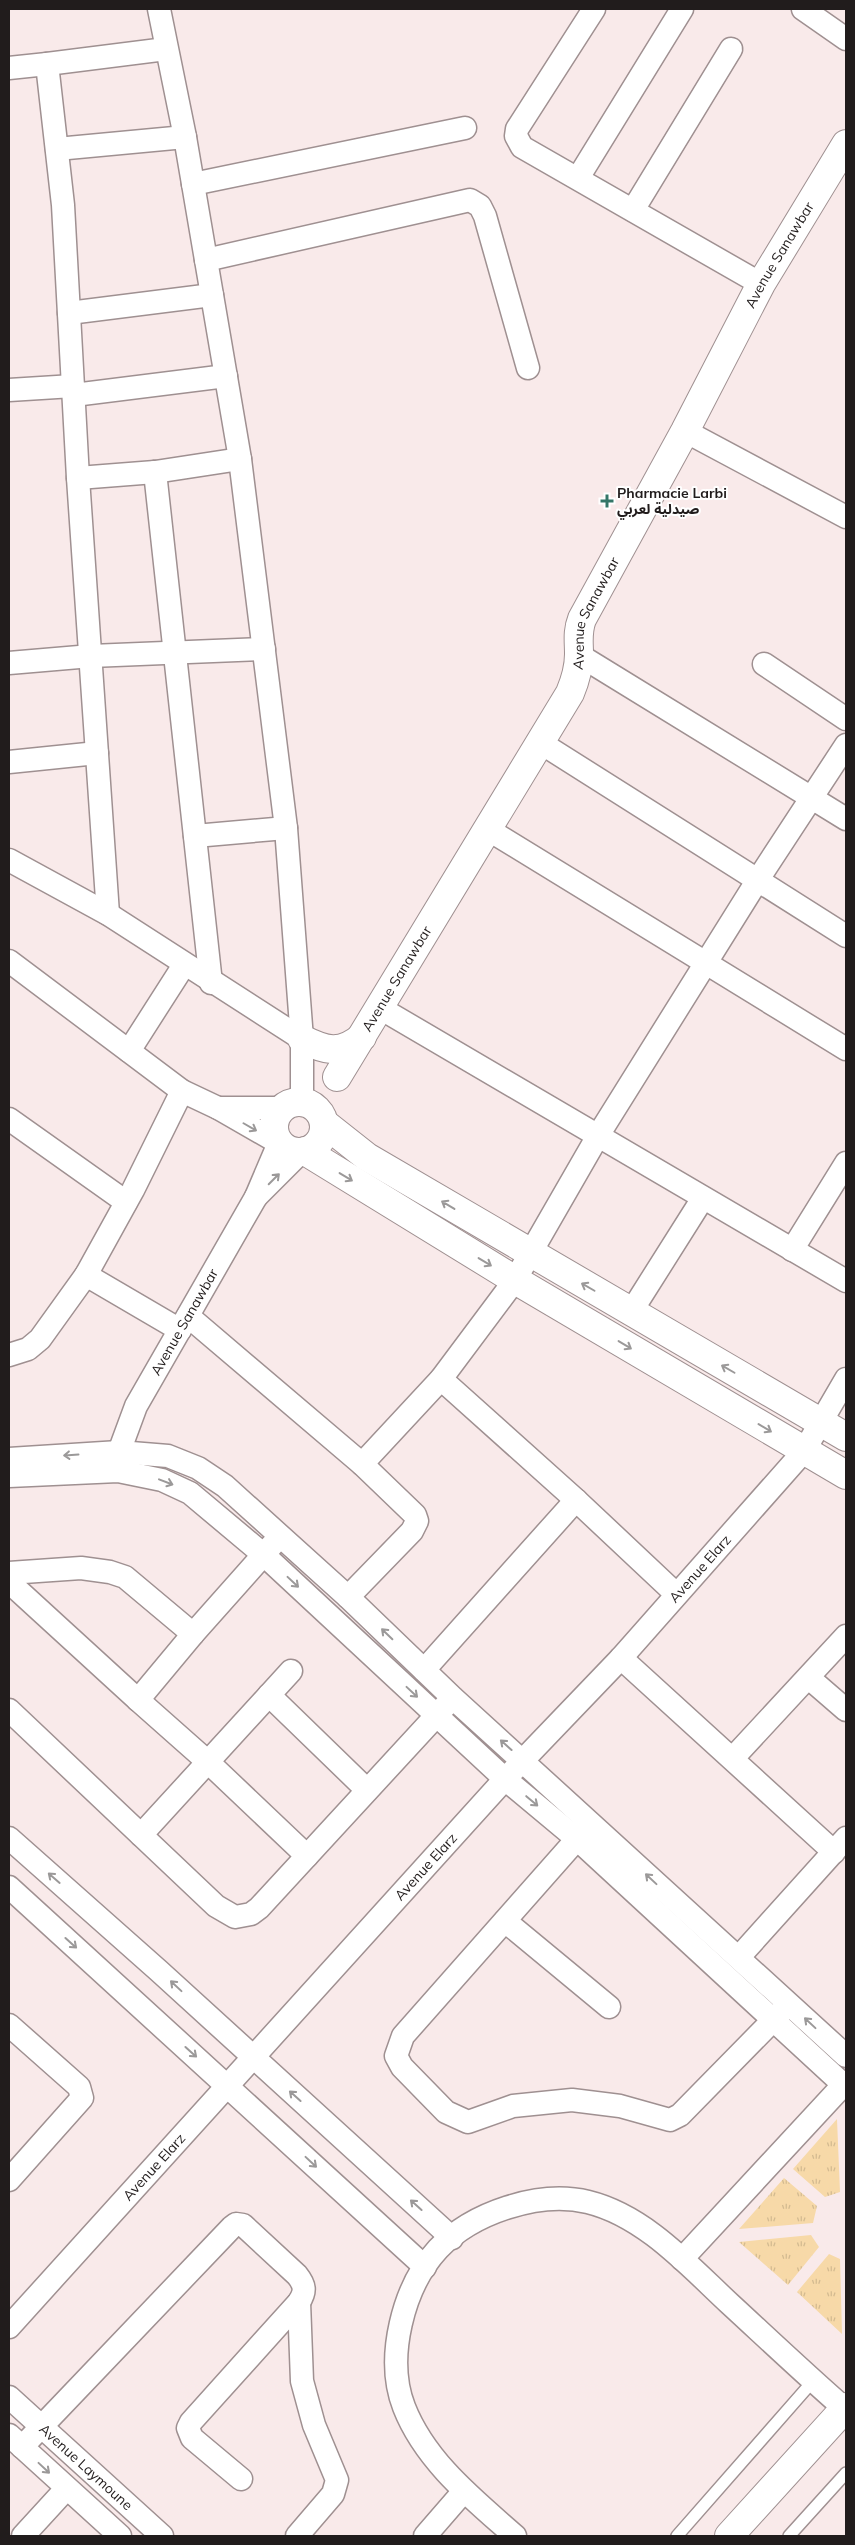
<svg xmlns="http://www.w3.org/2000/svg" width="855" height="2545" viewBox="0 0 855 2545" font-family="Mulish,'Noto Sans Arabic',sans-serif">
<defs>
<pattern id="grass-tufts" width="24" height="20" patternUnits="userSpaceOnUse" patternTransform="scale(1.25)"><rect width="24" height="20" fill="#f7d9a8"/><path d="M3 7l-1-3M5 7V3M7 7l1-3M15 17l-1-3M17 17v-4M19 17l1-3" fill="none" stroke="#d3ba90"/></pattern>
</defs>
<rect width="100%" height="100%" fill="#f9eaea"/>
<path fill="url(#grass-tufts)" d="M837,2119L840,2192L825,2197L793,2169Z
M784,2178L817,2206L813,2223L739,2229Z
M811,2235L819,2247L788,2285L739,2242Z
M829,2254L840,2259L842,2334L797,2292Z"/>
<g fill="none" stroke-linecap="round" stroke-linejoin="round">
<g stroke="#9f9091" stroke-width="14">
<path id="service" d="M677,2536L813,2381
M789,2536L846,2473"/>
</g>
<g stroke="#9f9091" stroke-width="25">
<g id="minor">
<path d="M159,9L185,137L240,459L286,828L302,1039V1102"/>
<path d="M594,9L517,129L516,136L522,147L761,284"/>
<path d="M803,9L846,39"/>
<path d="M9,68L47,64"/>
<path d="M57,149L185,137"/>
<path d="M578,178L682,9"/>
<path d="M193,184L465,128"/>
<path d="M633,210L731,49"/>
<path d="M206,260L470,200L480,206L485,216L528,368"/>
<path d="M69,313L212,295"/>
<path d="M9,390L73,386"/>
<path d="M74,395L226,376"/>
<path d="M685,431L846,517"/>
<path d="M155,472L211,983"/>
<path d="M78,478L155,472L240,459"/>
<path d="M579,655L846,819"/>
<path d="M9,663L91,656L264,649"/>
<path d="M764,664L846,719"/>
<path d="M541,743L846,936"/>
<path d="M9,762L97,753"/>
<path d="M489,830L846,1049"/>
<path d="M195,836L286,828"/>
<path d="M9,860L108,914L302,1039"/>
<path d="M108,914L78,478L63,205L47,64L166,49"/>
<path d="M9,961L182,1091L218,1108"/>
<path d="M380,1008L846,1281"/>
<path d="M129,1051L184,965"/>
<path d="M282,1108H218L279,1143L256,1197L302,1151"/>
<path d="M9,1119L126,1202"/>
<path d="M792,1250L846,1163"/>
<path d="M86,1275L180,1330"/>
<path d="M631,1312L703,1198"/>
<path d="M188,1316L362,1464L415,1515L417,1521L412,1531L348,1597"/>
<path d="M9,1355L28,1349L40,1339L86,1275L133,1190L182,1091"/>
<path d="M441,1379L576,1500L676,1594"/>
<path d="M9,1459L119,1452L168,1456L198,1468L225,1486L348,1597L453,1698L846,2056"/>
<path d="M362,1464L441,1379L515,1280L599,1134L757,881L846,745"/>
<path id="s1" d="M119,1466V1452L136,1406L256,1197"/>
<path d="M9,1476L118,1471L162,1480L190,1493L264,1555L505,1779L577,1839L846,2087"/>
<path d="M9,1573L81,1568L110,1572L125,1577L193,1634L273,1544"/>
<path d="M9,1582L138,1700L193,1634"/>
<path d="M621,1658L834,1852"/>
<path d="M424,1670L576,1500"/>
<path d="M809,1678L846,1710"/>
<path d="M269,1695L367,1790"/>
<path d="M138,1700L208,1762L307,1856"/>
<path d="M9,1710L216,1906L235,1917L251,1914L259,1908L447,1704"/>
<path d="M733,1758L846,1636"/>
<path d="M141,1835L291,1671"/>
<path d="M9,1838L159,1971L452,2238"/>
<path d="M577,1839L403,2036L396,2056L402,2067L446,2112L468,2122L513,2106L572,2100L620,2106L670,2120L680,2115L786,2007"/>
<path d="M9,1887L425,2267"/>
<path d="M505,1921L609,2007"/>
<path d="M739,1957L846,1838"/>
<path d="M9,2025L79,2087L82,2098L9,2180"/>
<path d="M682,2259L846,2082"/>
<path id="s2" d="M9,2327L505,1779L621,1658L804,1451L846,1379"/>
<path id="s3" d="M9,2397L162,2536"/>
<path d="M9,2435L120,2536"/>
<path d="M22,2447L232,2227L236,2224L243,2225L297,2275C305,2285 306,2291 299,2302L191,2422L188,2428L192,2438L241,2479"/>
<path d="M23,2536L66,2489"/>
<path d="M297,2536L333,2494L337,2480L314,2425L302,2381L299,2302"/>
<path d="M425,2536L464,2491"/>
<path d="M515,2536C473,2499 425,2461 404,2407C385,2358 403,2287 438,2249C472,2213 539,2190 588,2202C645,2216 689,2266 730,2304C768,2339 806,2375 845,2409"/>
</g>
</g>
<g stroke="#9f9091" stroke-width="30">
<g id="tertiary">
<path d="M302,1039C326,1051 340,1055 362,1037"/>
<path id="s4" d="M337,1077L570,693C575,681 579,668 579,654C579,641 577,632 582,619L685,431L761,284L846,144"/>
<circle cx="299" cy="1127" r="25"/>
<path d="M324,1123L367,1157L846,1437"/>
<path d="M305,1151L515,1280L846,1475"/>
</g>
</g>
<g stroke="#9f9091" stroke-width="30">
<path id="primary" d="M729,2536L846,2407"/>
</g>
<use href="#service" stroke="#fff" stroke-width="11"/>
<use href="#minor" stroke="#fff" stroke-width="22"/>
<use href="#tertiary" stroke="#fff" stroke-width="28"/>
<use href="#primary" stroke="#fff" stroke-width="28"/>
</g>
<defs><path id="oneway-shaft" d="M-6 0H5M1.5-3L5.5 0L1.5 3" fill="none" stroke-width="1.6" stroke-linecap="round" stroke-linejoin="round" transform="scale(1.25)"/></defs>
<g stroke="#9b9999">
<use href="#oneway-shaft" transform="translate(250 1127) rotate(30)"/>
<use href="#oneway-shaft" transform="translate(346 1177) rotate(31)"/>
<use href="#oneway-shaft" transform="translate(274 1179) rotate(-45)"/>
<use href="#oneway-shaft" transform="translate(448 1205) rotate(-149)"/>
<use href="#oneway-shaft" transform="translate(485 1262) rotate(31)"/>
<use href="#oneway-shaft" transform="translate(588 1287) rotate(-150)"/>
<use href="#oneway-shaft" transform="translate(625 1345) rotate(31)"/>
<use href="#oneway-shaft" transform="translate(728 1369) rotate(-150)"/>
<use href="#oneway-shaft" transform="translate(765 1428) rotate(31)"/>
<use href="#oneway-shaft" transform="translate(71 1455) rotate(176)"/>
<use href="#oneway-shaft" transform="translate(166 1482) rotate(21)"/>
<use href="#oneway-shaft" transform="translate(293 1582) rotate(43)"/>
<use href="#oneway-shaft" transform="translate(387 1634) rotate(-136)"/>
<use href="#oneway-shaft" transform="translate(412 1692) rotate(43)"/>
<use href="#oneway-shaft" transform="translate(506 1745) rotate(-138)"/>
<use href="#oneway-shaft" transform="translate(532 1801) rotate(40)"/>
<use href="#oneway-shaft" transform="translate(54 1878) rotate(-139)"/>
<use href="#oneway-shaft" transform="translate(651 1879) rotate(-137)"/>
<use href="#oneway-shaft" transform="translate(71 1943) rotate(42)"/>
<use href="#oneway-shaft" transform="translate(176 1986) rotate(-137)"/>
<use href="#oneway-shaft" transform="translate(810 2023) rotate(-137)"/>
<use href="#oneway-shaft" transform="translate(191 2052) rotate(42)"/>
<use href="#oneway-shaft" transform="translate(295 2096) rotate(-138)"/>
<use href="#oneway-shaft" transform="translate(311 2162) rotate(43)"/>
<use href="#oneway-shaft" transform="translate(416 2205) rotate(-138)"/>
<use href="#oneway-shaft" transform="translate(44 2468) rotate(43)"/>
</g>
<path fill="#347668" stroke="#fff" stroke-width="2" d="M604.5 493.5h5v5h5v5h-5v5h-5v-5h-5v-5h5z"/>
<g text-anchor="middle" stroke-width="4" stroke-linejoin="round" paint-order="stroke">
<g font-size="14" fill="#211c1c" stroke="#fff">
<text dy="5" stroke="none"><textPath href="#s4" startOffset="939">Avenue Sanawbar</textPath></text>
<text dy="5" stroke="none"><textPath href="#s4" startOffset="534">Avenue Sanawbar</textPath></text>
<text dy="5" stroke="none"><textPath href="#s4" startOffset="115">Avenue Sanawbar</textPath></text>
<text dy="5" stroke="none"><textPath href="#s1" startOffset="160">Avenue Sanawbar</textPath></text>
<text dy="5" stroke="none"><textPath href="#s2" startOffset="1026">Avenue Elarz</textPath></text>
<text dy="5" stroke="none"><textPath href="#s2" startOffset="621">Avenue Elarz</textPath></text>
<text dy="5" stroke="none"><textPath href="#s2" startOffset="216">Avenue Elarz</textPath></text>
<text dy="5" stroke="none"><textPath href="#s3" startOffset="104">Avenue Laymoune</textPath></text>
</g>
<g font-size="14" font-weight="bold" fill="#211c1c" stroke="#fff" text-anchor="start">
<text x="617" y="498">Pharmacie Larbi<tspan x="617" dy="16">صيدلية لعربي</tspan></text>
</g>
</g>
<rect width="855" height="2545" fill="none" stroke="#211c1c" stroke-width="20"/>
</svg>
